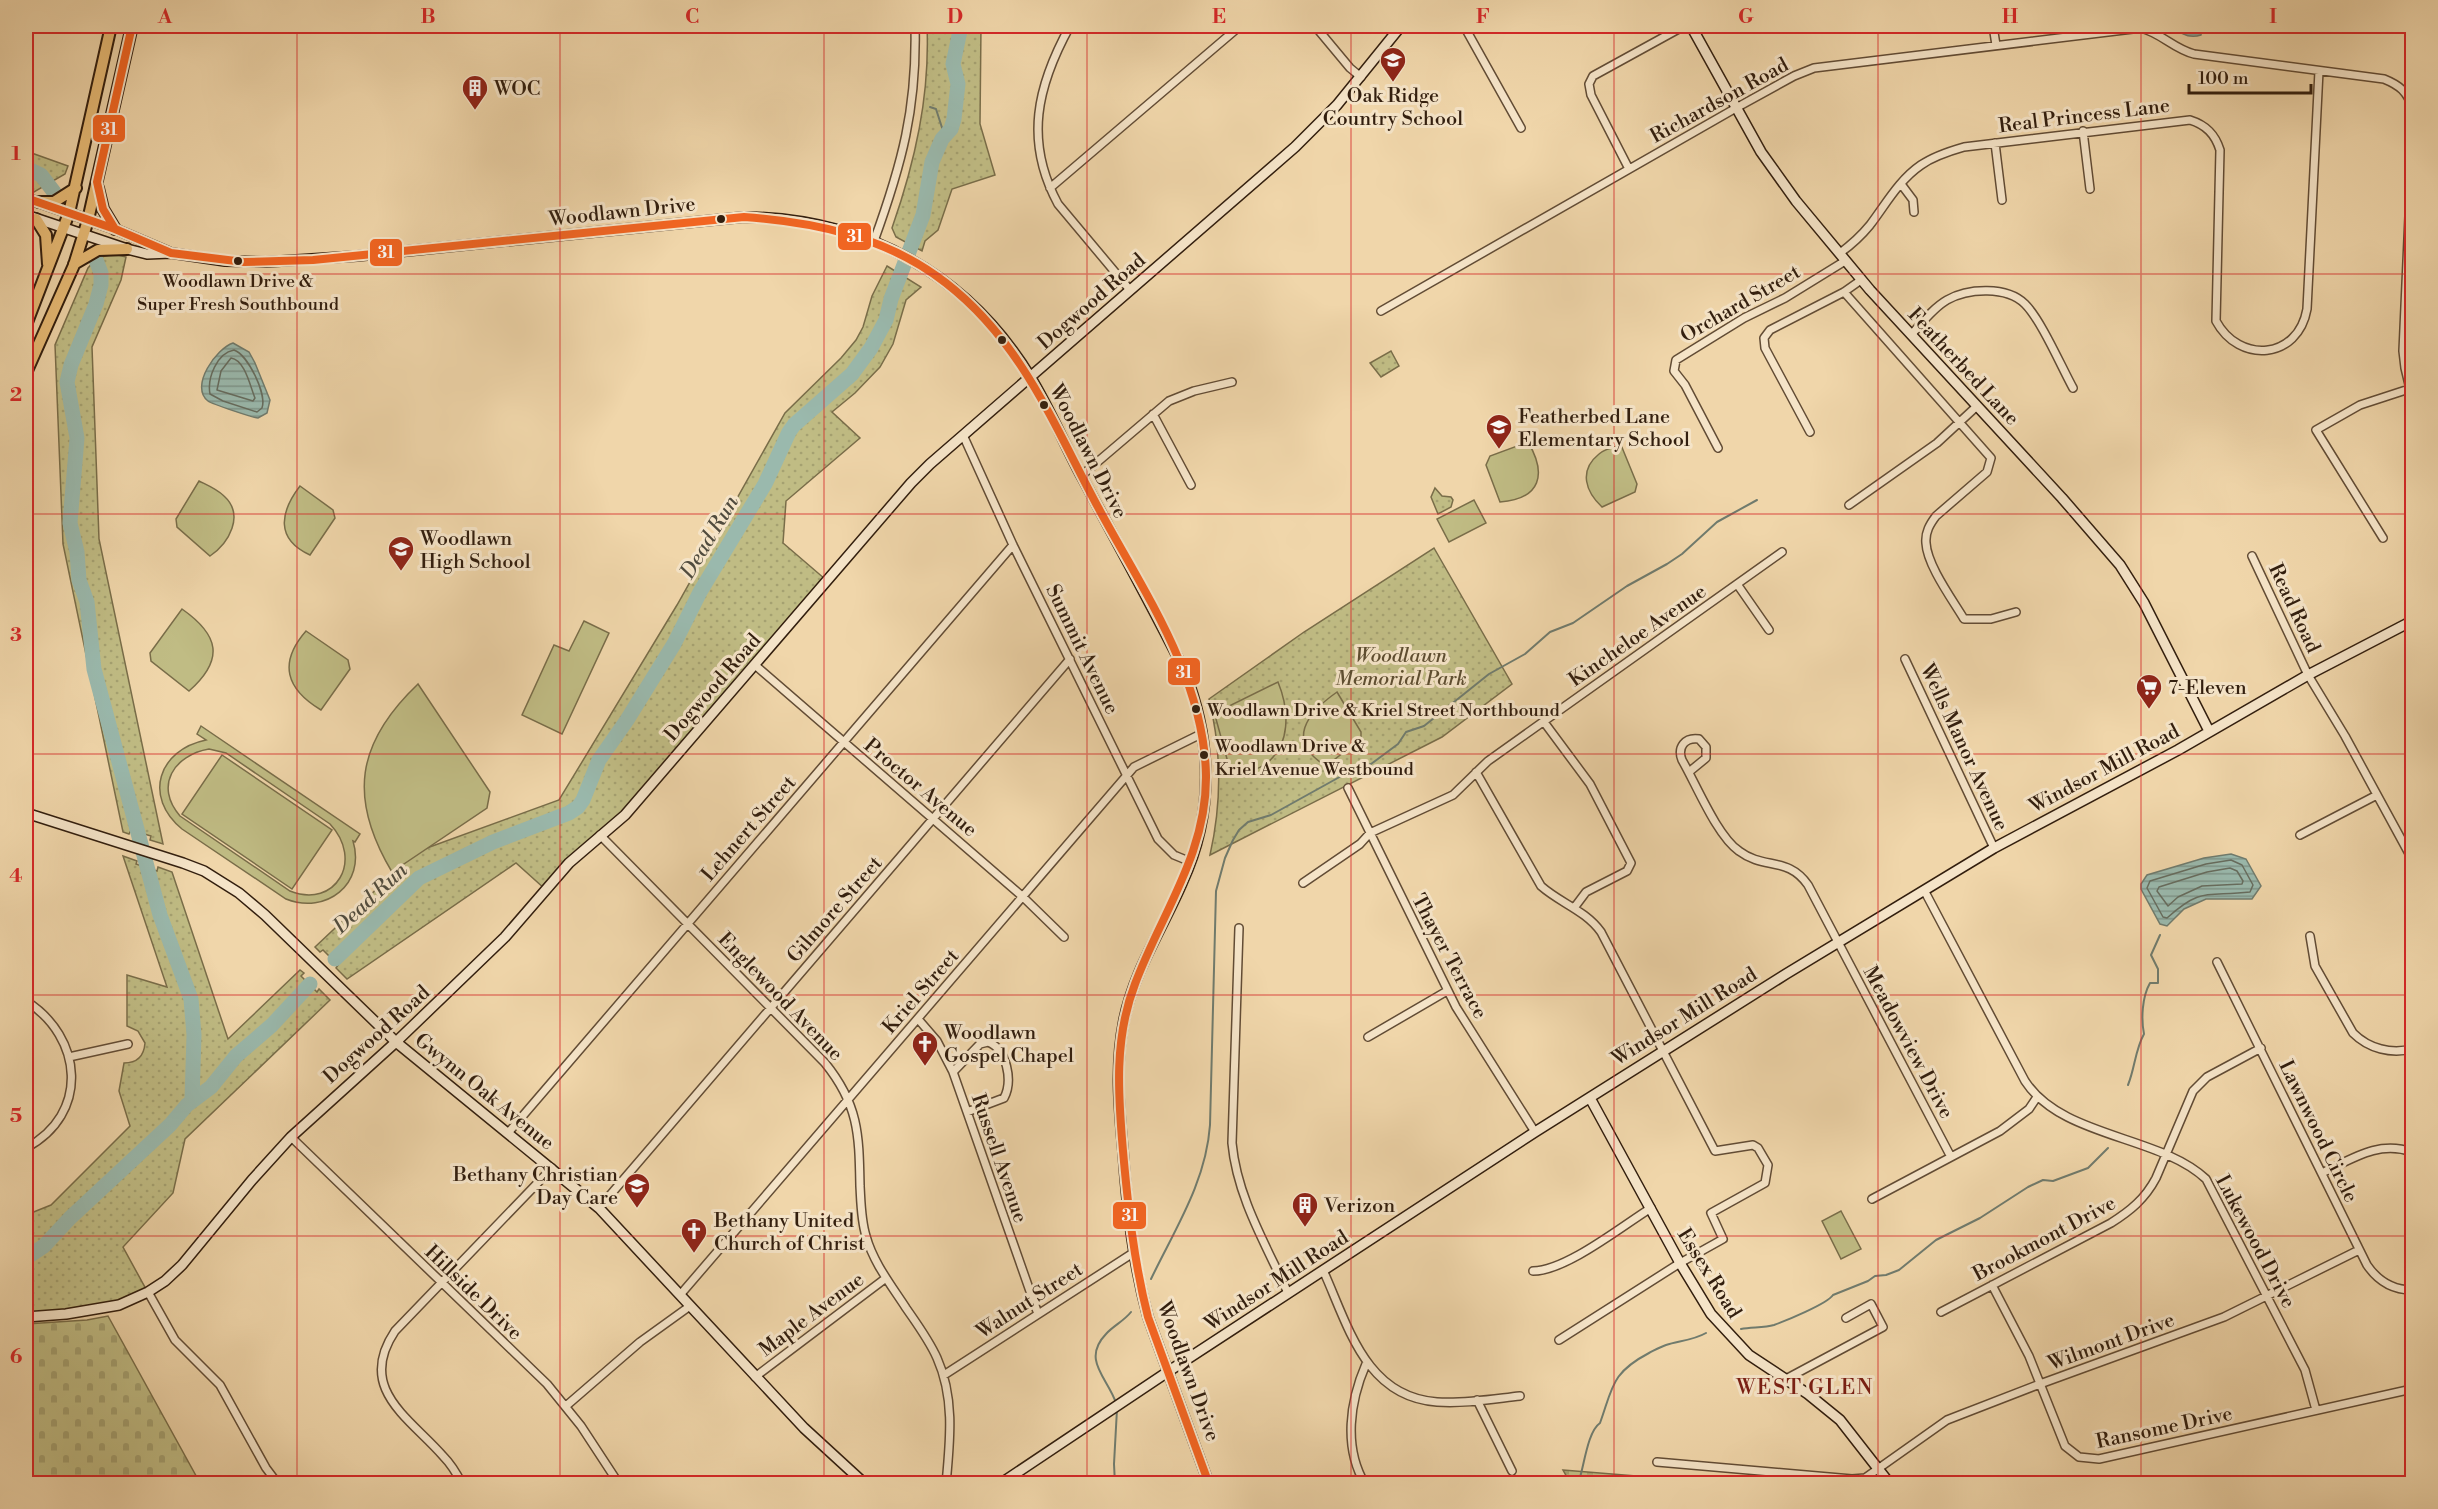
<svg xmlns="http://www.w3.org/2000/svg" width="2438" height="1509" viewBox="0 0 2438 1509" font-family="'Libre Bodoni',serif">
<defs>
<pattern id="cemetery-stones" width="16" height="16" patternUnits="userSpaceOnUse" patternTransform="scale(1.5)"><rect width="16" height="16" fill="#c0bc84"/><path d="M2 7V4a2 2 0 0 1 4 0v3zM10 15v-3a2 2 0 0 1 4 0v3z" fill="#a5a171"/></pattern>
<pattern id="park-dots" width="8" height="8" patternUnits="userSpaceOnUse" patternTransform="scale(1.5)"><rect width="8" height="8" fill="#c0bc84"/><path d="M2 2h.1M6 6h.1" fill="none" stroke="#a5a171" stroke-width="1.8" stroke-linecap="round"/></pattern>
<pattern id="water-rules" width="6" height="5" patternUnits="userSpaceOnUse" patternTransform="scale(1.5)"><rect width="6" height="5" fill="#9ab9ad"/><path d="M0 2.5h6" fill="none" stroke="#7e968b"/></pattern>
</defs>
<rect width="100%" height="100%" fill="#f0d6aa"/>
<filter id="stains"><feTurbulence type="fractalNoise" baseFrequency=".00333" numOctaves="4"/><feColorMatrix values="0 0 0 0 .2 0 0 0 0 .09 0 0 0 0 .02 0 0 0 .5 -.17"/></filter>
<radialGradient id="worn" r=".72"><stop offset=".6" stop-color="#630" stop-opacity="0"/><stop offset="1" stop-color="#630" stop-opacity=".3"/></radialGradient>
<path fill="url(#cemetery-stones)" stroke="#796d49" stroke-width="1.5" d="M108,1316L200,1483H26V1324L87,1320Z
M1563,1470L1722,1483H1560L1568,1479Z"/>
<path fill="url(#park-dots)" stroke="#796d49" stroke-width="1.5" d="M927,26H981L980,124L995,175L952,189L938,230L925,241L922,251L896,237L892,228C915,162 930,96 927,26Z
M26,151L68,166L65,174L34,192L26,189Z
M114,254L126,257L121,280L92,347L99,539L163,844L150,840L151,836L131,830L129,834L123,832L63,544L55,345L88,268L97,258Z
M887,266L921,287L906,300L893,344L880,367L855,393L832,412L860,438L786,501L783,543L825,579L620,818L545,889L516,863L347,979L336,968L338,965L323,950L320,952L315,947L416,852L559,800L677,605L785,413L841,358L856,340L863,327L872,296Z
M1391,351L1399,366L1381,377L1370,363Z
M1435,488L1442,496L1451,497L1453,500L1451,507L1438,514L1431,497Z
M1434,548L1512,684L1442,737L1210,855C1222,802 1222,752 1209,699L1304,632Z
M123,856L137,861L136,864L157,871L158,867L172,872L228,1039L300,970L304,973L301,976L317,992L319,989L330,1000L185,1139L173,1193L123,1247L147,1291L106,1308L26,1318V1215L51,1205L130,1126L119,1091L124,1063C137,1063 144,1056 145,1043L138,1031L127,1026V975L167,987Z"/>
<path fill="#c0bc84" stroke="#796d49" stroke-width="1.5" fill-rule="evenodd" d="M1528,442C1547,474 1541,499 1500,502L1486,465L1490,456Z
M1621,445L1637,484L1635,492L1602,507C1586,492 1578,471 1599,454C1604,449 1614,447 1621,445Z
M199,481C207,485 217,489 224,496C245,515 229,543 210,556L177,527L176,519Z
M300,486L333,510L335,518L310,555C275,539 280,512 300,486Z
M1474,500L1486,523L1449,542L1437,519Z
M182,609C219,635 225,659 189,691L151,661L150,653Z
M584,621L609,633L562,734L522,715L554,645L569,651Z
M306,631L348,660L350,669L321,710C286,689 278,663 306,631Z
M1278,682C1289,709 1292,746 1264,765C1255,771 1243,774 1232,777L1216,719L1221,710Z
M418,684L490,792L487,808L392,872C348,798 356,743 418,684Z
M1337,692L1361,732V739L1326,766C1285,741 1307,713 1337,692Z
M201,726L360,834L355,842L353,841C366,884 326,915 286,899L182,829C143,797 158,750 206,740L197,734ZM209,749L226,753L330,824C364,860 336,909 290,891L180,816C154,786 174,755 209,749Z
M222,755L332,830L292,889L182,814Z
M1841,1211L1861,1249L1841,1259L1822,1221Z"/>
<path fill="url(#water-rules)" stroke="#707b6d" stroke-width="1.5" d="M2172,26H2202L2201,35C2189,39 2180,34 2172,26Z
M233,343L249,352L255,363L270,400L267,413L258,418C254,418 212,404 208,401C189,386 217,348 233,343Z
M2231,854L2246,859L2261,886L2252,899H2206L2184,909L2167,926L2160,924L2141,889V884L2147,875L2204,858Z"/>
<g fill="none" stroke-linecap="round" stroke-linejoin="round">
<path stroke="#666c5e" stroke-width="1.5" d="M234,350C248,355 267,394 262,408L257,412L223,401L210,394C207,378 217,353 234,350Z
M231,358C245,360 250,386 255,398L253,401L217,390L221,371Z
M2231,860L2242,865L2253,885L2250,892C2208,897 2202,886 2167,918L2163,917L2147,888L2150,881L2206,864Z
M2230,868L2237,871L2243,881L2242,884L2202,886L2178,897L2168,906L2157,891L2159,887L2207,872Z"/>
<path stroke="#707b6d" stroke-width="2" d="M930,107L936,109L945,137
M2128,1085C2135,1068 2135,1050 2144,1034C2141,1019 2142,997 2150,983H2158V969L2151,955L2160,935
M1151,1279C1175,1229 1206,1182 1210,1125L1216,891L1225,858L1233,840L1239,830L1248,822L1271,815L1345,774L1371,764L1398,744L1406,732L1424,726L1489,674L1525,654L1550,632L1573,623L1627,586L1667,564L1682,554L1717,522L1757,500
M1741,1329C1752,1327 1764,1328 1774,1325C1785,1321 1827,1304 1833,1295L1868,1281L1875,1276L1886,1275L1899,1270L1936,1240L1980,1218L2028,1187L2043,1180L2053,1181L2088,1168L2108,1148
M1116,1403C1108,1378 1081,1360 1106,1334C1113,1326 1124,1321 1131,1312
M1115,1484L1114,1464L1117,1409
M1578,1484C1584,1468 1587,1432 1600,1423C1613,1387 1611,1373 1649,1353C1655,1350 1660,1347 1666,1345C1679,1341 1694,1340 1706,1333"/>
<path stroke="#9ab9ad" stroke-width="15" d="M26,168L41,175L54,192
M96,260L101,273V285L96,304L71,365L67,382L77,438L70,523L77,552L79,580L87,602L94,669L160,915L191,999L194,1035L192,1100
M335,959L419,878L493,842L569,813L578,807L583,800L599,760L627,720L674,644L700,592L765,484L789,432L794,425L852,374L871,348L886,320L891,299L923,215L932,162L942,139L951,129L954,119L958,84L953,64L961,26
M26,1258L44,1246L70,1218L170,1125L187,1105L211,1087L236,1056L272,1025L310,984"/>
<g stroke="#624c35" stroke-width="10">
<path id="street" d="M1070,26C1037,86 1024,141 1058,204L1130,290
M1315,26L1350,68L1361,77
M1464,26L1521,128
M1993,26L1996,45
M2083,131L2090,189
M1995,143L2002,200
M2412,149L2403,351L2405,368L2412,397
M1629,169L1591,95L1589,84L1593,76L1684,26
M1901,184L1913,200L1914,212
M1050,188L1240,26
M874,241C902,164 917,108 915,26
M1840,253C1851,245 1861,236 1870,225C1886,204 1899,180 1921,165C1934,156 1950,151 1964,147L2190,120C2206,125 2215,134 2220,150L2216,321C2239,364 2298,360 2307,309L2319,71
M1844,292L1991,458L1987,472L1936,516C1930,524 1925,532 1926,543C1927,565 1952,599 1964,619H1991L2016,612
M1381,311L1736,108L1794,76L1814,68L2141,28C2161,33 2174,49 2194,54L2384,79C2399,85 2408,92 2412,108
M1911,335C1922,323 1933,308 1947,300C1968,288 2007,286 2025,304C2041,320 2061,366 2073,388
M1153,414L1191,485
M1810,432L1765,348L1764,338L1770,330L1844,292L1861,280
M963,435L1013,545L1158,839L1174,855L1191,862
M1718,448L1685,385L1674,371L1676,360L1744,318L1785,298L1845,261
M1081,476L1169,401L1194,391L1232,382
M1849,505L1937,443L1977,406
M2383,538L2316,430L2360,405L2409,389
M2252,556L2308,675L2345,736L2412,859
M1737,584L1769,630
M2408,623L2412,632
M1905,659L1994,848
M755,665L1023,897L1064,937
M1544,722L1590,784L1631,863L1627,871L1586,892L1574,908
M1476,772L1541,886C1560,903 1585,910 1601,932L1715,1151L1753,1145L1758,1148L1768,1165L1765,1183L1711,1213L1723,1239L1680,1263L1559,1340
M1689,772L1706,758V747L1699,739C1685,737 1677,747 1682,760C1696,784 1717,836 1739,851C1764,870 1788,856 1808,885L1951,1157
M1348,788L1456,1007L1535,1132
M600,835L825,1063C859,1105 859,1135 860,1186C861,1203 861,1220 866,1236C873,1262 891,1285 906,1308C917,1324 929,1340 937,1358C955,1398 950,1441 946,1484
M2300,835L2377,795
M1303,883L1360,844L1370,833L1453,795L1488,761L1782,552
M1924,890L2025,1081C2062,1138 2159,1135 2206,1179L2305,1370L2316,1410
M1239,928L1232,1143C1237,1197 1266,1245 1288,1293
M2310,936L2315,966L2353,1033C2369,1049 2391,1054 2412,1049
M2217,962L2367,1265C2378,1281 2393,1290 2412,1290
M26,1001C83,1037 90,1114 26,1148
M918,1019L937,1041L953,1072L1038,1314
M1368,1037L1447,991
M69,1057L128,1044
M953,1072L980,1044L988,1042C1007,1049 1013,1081 1004,1098L967,1112
M508,1133L1013,545
M291,1137L547,1384L581,1426L619,1484
M2322,1173C2352,1159 2378,1140 2412,1152
M1872,1199L2000,1131L2029,1109L2037,1097
M599,1208L1070,659
M1323,1270C1348,1325 1365,1397 1437,1402C1464,1404 1493,1399 1520,1396
M1533,1271C1566,1271 1622,1226 1651,1208
M1992,1285L2029,1356L2065,1446L2079,1457L2099,1459L2412,1389
M148,1292L175,1340L220,1385L266,1468L278,1484
M680,1295L1134,767L1203,733
M1941,1312L2111,1223C2130,1211 2145,1199 2156,1178L2193,1091L2207,1077L2261,1048
M944,1375L1133,1253
M755,1377L886,1278
M1784,1380L1883,1327L1871,1304L1846,1318
M1477,1400L1512,1471
M566,1406L640,1342L690,1306
M1657,1462L1852,1479L1865,1478L1947,1420L2040,1384L2224,1317L2359,1250
M462,1484C457,1474 451,1464 443,1456C410,1418 356,1389 395,1331L552,1168
M1365,1484C1343,1447 1350,1401 1366,1364"/>
</g>
<g stroke="#321e0e" stroke-width="12">
<path id="secondary" d="M1691,26L1761,152L1796,201L1870,290L2062,498L2120,565L2144,603L2209,731
M26,198L115,229L169,252
M26,215L127,249L147,254L171,253L225,261L266,262L357,256L744,217C865,218 968,274 1031,378C1051,411 1065,446 1083,479C1117,543 1153,607 1185,672C1212,742 1214,814 1182,883C1162,929 1134,971 1124,1020C1115,1065 1119,1107 1123,1151C1127,1208 1133,1262 1148,1317L1209,1484
M26,813L183,863L204,871L239,893L265,915L396,1042L599,1208L804,1428L865,1484
M1590,1098L1680,1263L1711,1314L1749,1355L1808,1394L1840,1420L1890,1484
M26,1317L66,1314L119,1305L148,1292L165,1281L182,1265L252,1180L291,1137L396,1042L505,937L569,863L625,815L911,483L930,464L1295,147L1337,105L1401,26
M1000,1484L1169,1371L1535,1132L1786,974L1994,848L2178,750L2308,675L2412,621"/>
</g>
<g stroke="#321e0e" stroke-width="14">
<path id="primary" d="M98,188L103,209L115,229
M39,202H54L76,188
M36,219L46,235L48,264
M74,264L98,250L127,249
M26,325L69,213L111,26
M26,373L74,265L88,220L132,26"/>
</g>
<use href="#street" stroke="#f5e4c8" stroke-width="7"/>
<use href="#secondary" stroke="#f5e4c8" stroke-width="9"/>
<use href="#primary" stroke="#e8bb75" stroke-width="10"/>
<g stroke="#f5e4c8" stroke-width="12">
<path id="bus-1" d="M26,198L115,229L171,253L244,262L313,260L744,217C816,222 887,237 946,283C1023,343 1054,426 1099,509C1144,592 1204,678 1206,775C1207,854 1161,914 1135,984C1114,1038 1118,1094 1123,1151C1128,1207 1134,1262 1148,1317L1209,1484
M115,229L103,209L97,182L132,26"/>
</g>
<use href="#bus-1" stroke="#f26522" stroke-width="8"/>
</g>
<path fill="none" stroke="#d62828" stroke-width="1.5" stroke-opacity="0.55" d="M297,26V1484M560,26V1484M824,26V1484M1087,26V1484M1351,26V1484M1614,26V1484M1878,26V1484M2141,26V1484M26,274H2412M26,514H2412M26,754H2412M26,995H2412M26,1236H2412"/>
<defs>
<g id="school-pin" transform="scale(1.35)"><path d="M0 17L-7.5 6A9.5 9.5 0 1 1 7.5 6Z" fill="#8f2418" stroke="#f5e4c8"/><path d="M0-5L7-2L0 1L-7-2ZM-4 1L0 2.5L4 1V4Q0 6-4 4Z" fill="#fff"/></g>
<g id="building-pin" transform="scale(1.35)"><path d="M0 17L-7.5 6A9.5 9.5 0 1 1 7.5 6Z" fill="#8f2418" stroke="#f5e4c8"/><path d="M-4-6H4V6H1V3H-1V6H-4ZM-2.5-4.3h1.7v1.8h-1.7ZM.8-4.3h1.7v1.8H.8ZM-2.5-1h1.7V.8h-1.7ZM.8-1h1.7V.8H.8Z" fill="#fff"/></g>
<g id="supermarket-pin" transform="scale(1.35)"><path d="M0 17L-7.5 6A9.5 9.5 0 1 1 7.5 6Z" fill="#8f2418" stroke="#f5e4c8"/><path d="M-6-5.5h2.5l.6 2H6L4.5 2H-2.5L-4.4-4H-6ZM-1.5 3.2a1.3 1.3 0 1 0 .1 0ZM3 3.2a1.3 1.3 0 1 0 .1 0Z" fill="#fff"/></g>
<g id="church-pin" transform="scale(1.35)"><path d="M0 17L-7.5 6A9.5 9.5 0 1 1 7.5 6Z" fill="#8f2418" stroke="#f5e4c8"/><path d="M-1.2-6h2.4v3.5h3.3v2.4h-3.3V6h-2.4V-.1h-3.3v-2.4h3.3Z" fill="#fff"/></g>
</defs>
<g fill-rule="evenodd">
<use href="#school-pin" x="1393" y="60"/>
<use href="#building-pin" x="475" y="88"/>
<use href="#school-pin" x="1499" y="427"/>
<use href="#school-pin" x="401" y="549"/>
<use href="#supermarket-pin" x="2149" y="687"/>
<use href="#church-pin" x="925" y="1044"/>
<use href="#school-pin" x="637" y="1186"/>
<use href="#building-pin" x="1305" y="1205"/>
<use href="#church-pin" x="694" y="1231"/>
</g>
<g fill="#321e0e" stroke="#f5e4c8" stroke-width="2">
<circle cx="721" cy="219" r="5"/>
<circle cx="238" cy="261" r="5"/>
<circle cx="1002" cy="340" r="5"/>
<circle cx="1044" cy="405" r="5"/>
<circle cx="1196" cy="709" r="5"/>
<circle cx="1204" cy="755" r="5"/>
</g>
<g text-anchor="middle" stroke-width="6" stroke-linejoin="round" paint-order="stroke">
<g font-size="18" fill="#321e0e" stroke="#f5e4c8" text-anchor="start">
<text x="238" y="287" text-anchor="middle">Woodlawn Drive &amp;<tspan x="238" dy="23">Super Fresh Southbound</tspan></text>
<text x="1207" y="716">Woodlawn Drive &amp; Kriel Street Northbound</text>
<text x="1215" y="752">Woodlawn Drive &amp;<tspan x="1215" dy="23">Kriel Avenue Westbound</tspan></text>
</g>
<g font-size="20" fill="#321e0e" stroke="#f5e4c8" text-anchor="start">
<text x="494" y="95">WOC</text>
<text x="1393" y="102" text-anchor="middle">Oak Ridge<tspan x="1393" dy="23">Country School</tspan></text>
<text x="1518" y="423">Featherbed Lane<tspan x="1518" dy="23">Elementary School</tspan></text>
<text x="420" y="545">Woodlawn<tspan x="420" dy="23">High School</tspan></text>
<text x="2168" y="694">7-Eleven</text>
<text x="944" y="1039">Woodlawn<tspan x="944" dy="23">Gospel Chapel</tspan></text>
<text x="618" y="1181" text-anchor="end">Bethany Christian<tspan x="618" dy="23">Day Care</tspan></text>
<text x="1324" y="1212">Verizon</text>
<text x="714" y="1227">Bethany United<tspan x="714" dy="23">Church of Christ</tspan></text>
</g>
<g font-size="20" fill="#321e0e" stroke="#f5e4c8">
<text transform="translate(1719 100) rotate(-29)" y="7">Richardson Road</text>
<text transform="translate(2084 115) rotate(-7)" y="7">Real Princess Lane</text>
<text transform="translate(622 211) rotate(-6)" y="7">Woodlawn Drive</text>
<text transform="translate(1091 301) rotate(-41)" y="7">Dogwood Road</text>
<text transform="translate(1740 303) rotate(-30)" y="7">Orchard Street</text>
<text transform="translate(1964 366) rotate(47)" y="7">Featherbed Lane</text>
<text transform="translate(1089 451) rotate(63)" y="7">Woodlawn Drive</text>
<text transform="translate(2295 608) rotate(65)" y="7">Read Road</text>
<text transform="translate(1637 635) rotate(-35)" y="7">Kincheloe Avenue</text>
<text transform="translate(1083 649) rotate(64)" y="7">Summit Avenue</text>
<text transform="translate(712 687) rotate(-49)" y="7">Dogwood Road</text>
<text transform="translate(1965 747) rotate(65)" y="7">Wells Manor Avenue</text>
<text transform="translate(2104 768) rotate(-28)" y="7">Windsor Mill Road</text>
<text transform="translate(921 787) rotate(40)" y="7">Proctor Avenue</text>
<text transform="translate(748 828) rotate(-49)" y="7">Lehnert Street</text>
<text transform="translate(834 909) rotate(-49)" y="7">Gilmore Street</text>
<text transform="translate(1450 956) rotate(62)" y="7">Thayer Terrace</text>
<text transform="translate(920 991) rotate(-49)" y="7">Kriel Street</text>
<text transform="translate(781 996) rotate(46)" y="7">Englewood Avenue</text>
<text transform="translate(1684 1016) rotate(-32)" y="7">Windsor Mill Road</text>
<text transform="translate(376 1034) rotate(-42)" y="7">Dogwood Road</text>
<text transform="translate(1909 1042) rotate(62)" y="7">Meadowview Drive</text>
<text transform="translate(485 1091) rotate(39)" y="7">Gwynn Oak Avenue</text>
<text transform="translate(2319 1131) rotate(64)" y="7">Lawnwood Circle</text>
<text transform="translate(1000 1158) rotate(71)" y="7">Russell Avenue</text>
<text transform="translate(2044 1238) rotate(-28)" y="7">Brookmont Drive</text>
<text transform="translate(2256 1241) rotate(62)" y="7">Lukewood Drive</text>
<text transform="translate(1710 1273) rotate(58)" y="7">Essex Road</text>
<text transform="translate(1276 1280) rotate(-33)" y="7">Windsor Mill Road</text>
<text transform="translate(474 1292) rotate(44)" y="7">Hillside Drive</text>
<text transform="translate(1029 1300) rotate(-33)" y="7">Walnut Street</text>
<text transform="translate(811 1314) rotate(-37)" y="7">Maple Avenue</text>
<text transform="translate(2111 1341) rotate(-20)" y="7">Wilmont Drive</text>
<text transform="translate(1189 1371) rotate(70)" y="7">Woodlawn Drive</text>
<text transform="translate(2164 1427) rotate(-12)" y="7">Ransome Drive</text>
</g>
<g font-size="20" font-style="italic" fill="#5d4d31" stroke="#f5e4c8">
<text x="1401" y="662">Woodlawn<tspan x="1401" dy="23">Memorial Park</tspan></text>
</g>
<g font-size="21" font-style="italic" fill="#514c3e" stroke="#f5e4c8">
<text transform="translate(709 537) rotate(-59)" y="7">Dead Run</text>
<text transform="translate(370 898) rotate(-43)" y="7">Dead Run</text>
</g>
<g font-size="21" letter-spacing="1.5" fill="#7a1f14" stroke="#f5e4c8">
<text x="1805" y="1394">WEST GLEN</text>
</g>
</g>
<g stroke="#f5e4c8" stroke-width="2">
<rect x="92" y="114" width="34" height="29" rx="6" fill="#f26522"/>
<rect x="837" y="222" width="35" height="29" rx="6" fill="#f26522"/>
<rect x="369" y="238" width="34" height="29" rx="6" fill="#f26522"/>
<rect x="1167" y="657" width="34" height="29" rx="6" fill="#f26522"/>
<rect x="1112" y="1201" width="35" height="29" rx="6" fill="#f26522"/>
</g>
<g font-size="16" text-anchor="middle" font-weight="bold" fill="#fff">
<text x="109" y="135">31</text>
<text x="855" y="242">31</text>
<text x="386" y="258">31</text>
<text x="1184" y="678">31</text>
<text x="1130" y="1221">31</text>
</g>
<rect width="2438" height="1509" fill="none" stroke="#f0d6aa" stroke-width="66"/>
<path d="M2189 84v9h122v-9" fill="none" stroke="#321e0e" stroke-width="3"/>
<text x="2198" y="84" font-size="18" fill="#321e0e" stroke="#f5e4c8" stroke-width="4.5" paint-order="stroke">100 m</text>
<rect x="33" y="33" width="2372" height="1443" fill="none" stroke="#d62828" stroke-width="2"/>
<g font-size="20" text-anchor="middle" font-weight="bold" fill="#d62828">
<text x="165" y="23">A</text>
<text x="428" y="23">B</text>
<text x="692" y="23">C</text>
<text x="955" y="23">D</text>
<text x="1219" y="23">E</text>
<text x="1483" y="23">F</text>
<text x="1746" y="23">G</text>
<text x="2010" y="23">H</text>
<text x="2273" y="23">I</text>
<text x="16" y="160">1</text>
<text x="16" y="401">2</text>
<text x="16" y="641">3</text>
<text x="16" y="882">4</text>
<text x="16" y="1122">5</text>
<text x="16" y="1363">6</text>
</g>
<rect width="100%" height="100%" filter="url(#stains)"/>
<rect width="100%" height="100%" fill="url(#worn)"/>
</svg>
